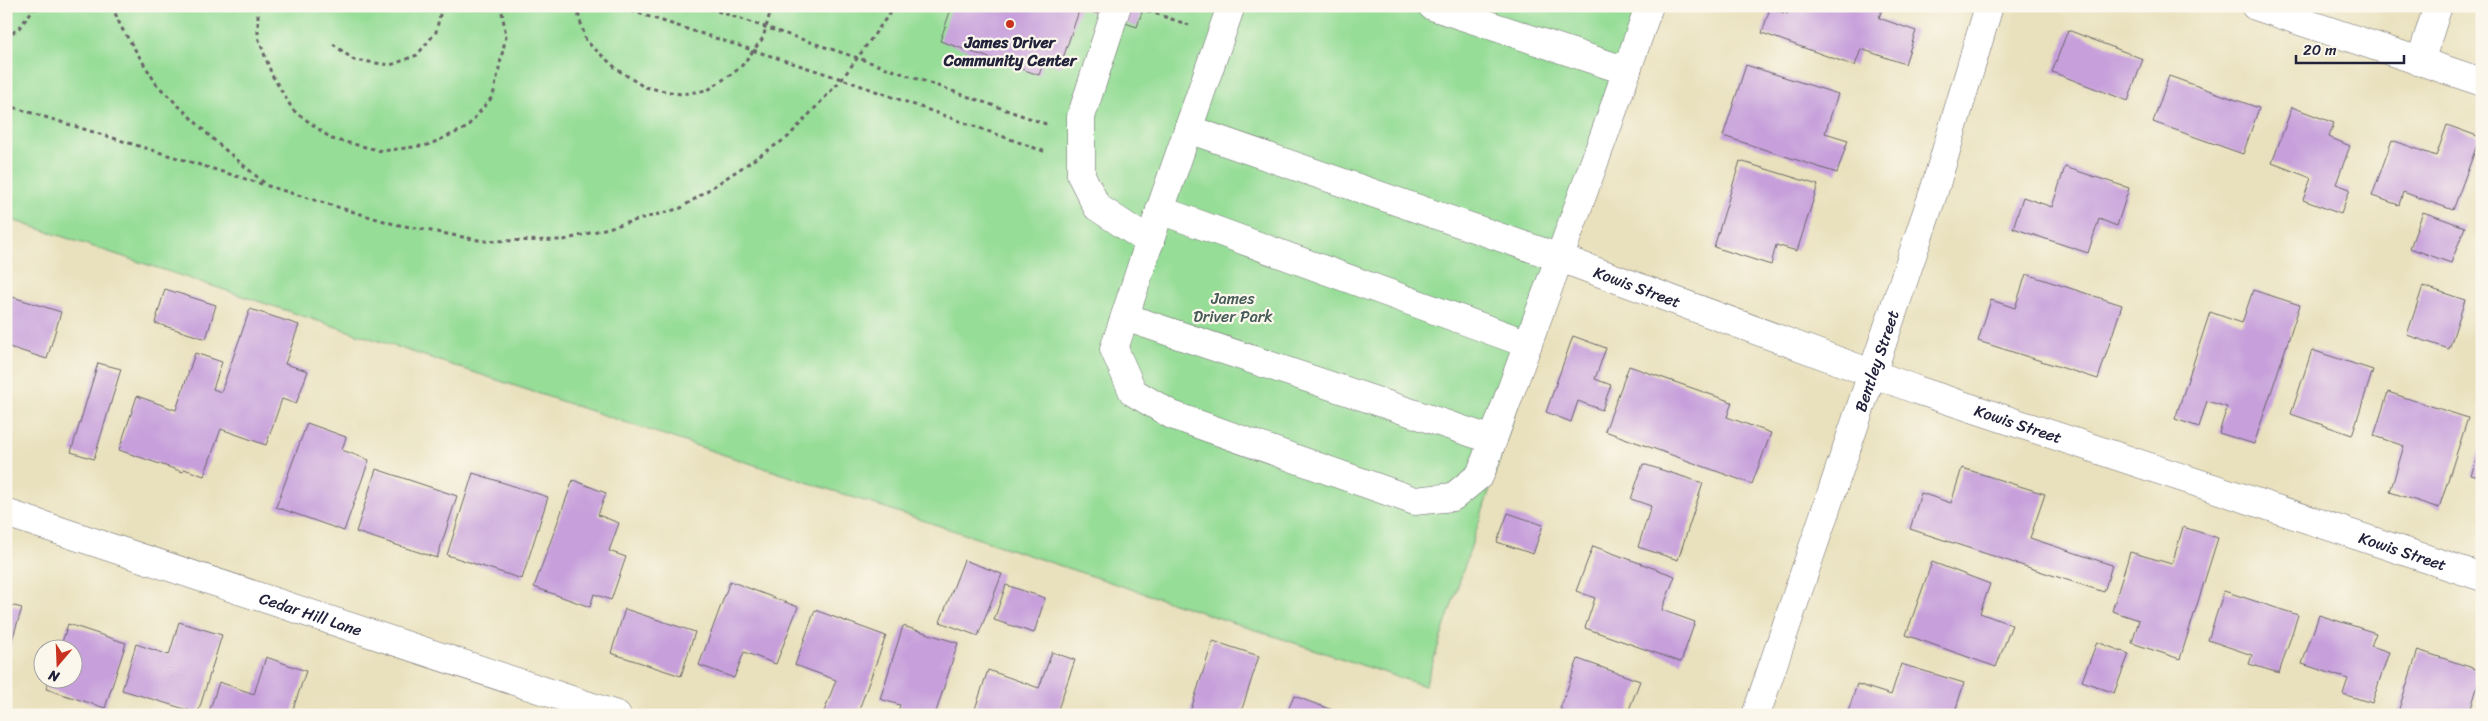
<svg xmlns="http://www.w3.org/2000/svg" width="2488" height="721" viewBox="0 0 2488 721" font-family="Sriracha,sans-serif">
<rect width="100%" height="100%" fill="#fbf7ec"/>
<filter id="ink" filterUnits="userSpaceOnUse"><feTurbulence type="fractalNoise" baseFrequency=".02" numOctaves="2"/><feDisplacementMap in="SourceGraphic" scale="10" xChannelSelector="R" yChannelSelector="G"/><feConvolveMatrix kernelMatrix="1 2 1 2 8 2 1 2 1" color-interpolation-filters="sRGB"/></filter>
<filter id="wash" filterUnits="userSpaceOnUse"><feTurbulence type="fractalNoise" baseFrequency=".0096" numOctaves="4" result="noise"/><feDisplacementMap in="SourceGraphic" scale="20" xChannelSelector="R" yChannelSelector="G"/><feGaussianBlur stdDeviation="1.12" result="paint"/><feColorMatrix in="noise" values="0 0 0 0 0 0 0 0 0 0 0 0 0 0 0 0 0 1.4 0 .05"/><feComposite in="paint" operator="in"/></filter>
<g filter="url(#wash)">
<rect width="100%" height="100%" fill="#e9e1bd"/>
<path fill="#96dd97" stroke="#5c8069" d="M6,6H1649L1425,686L6,218Z"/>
<g id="blocks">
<path fill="#c7a0db" d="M952,6H1144L1137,27L1080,8L1060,67L1044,61L1039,75L940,41Z
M1790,6H1883L1879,18L1916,31L1905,64L1861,49L1855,66L1762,33L1770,8L1787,14Z
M2068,30L2143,59L2128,101L2052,72Z
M1746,65L1838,94L1825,133L1848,140L1837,173L1723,136Z
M2169,76L2259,108L2243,154L2153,122Z
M2292,107L2334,123L2329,137L2350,146L2336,184L2350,189L2341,214L2303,200L2311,178L2272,163Z
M2447,125L2480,137L2453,210L2403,192L2399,205L2372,196L2392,140L2436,156Z
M1740,161L1818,185L1797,251L1776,245L1771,265L1714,247Z
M2065,167L2129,188L2117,226L2099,219L2088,253L2013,228L2023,197L2052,207Z
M2423,212L2465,227L2451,263L2410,248Z
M2026,274L2122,305L2098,379L1978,341L1991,300L2015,308Z
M2423,286L2465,300L2449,349L2407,335Z
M165,289L216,305L206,339L155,323Z
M2253,290L2300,305L2254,444L2219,433L2227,407L2207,401L2199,427L2175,419L2210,312L2242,323Z
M6,295L61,312L47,359L6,346Z
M250,309L299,325L285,364L308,371L296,404L282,399L266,445L221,429L204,476L184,469L183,472L119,450L137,396L176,410L195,353L222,362L213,389L221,392Z
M1573,336L1606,348L1595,379L1611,385L1602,410L1578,401L1571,422L1546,412Z
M2312,350L2373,370L2352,435L2291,414Z
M98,363L121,369L94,459L71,452Z
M1629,366L1732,402L1727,417L1771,433L1752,484L1605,431Z
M2388,392L2468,418L2439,508L2390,492L2404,446L2374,436Z
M307,423L346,437L342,450L369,460L344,531L276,507Z
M2481,446H2482V478L2471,475Z
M1643,464L1703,483L1678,560L1638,547L1651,506L1631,499Z
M1962,468L2045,494L2030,538L2112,565L2104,592L1910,529L1921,493L1951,503Z
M376,469L457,496L437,558L356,532Z
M473,473L548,497L522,579L447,555Z
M573,480L606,493L598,515L619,523L609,551L626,557L611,600L594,594L590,607L534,587Z
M1508,513L1543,525L1533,554L1497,542Z
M2183,527L2218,538L2180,659L2132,643L2139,620L2112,611L2130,552L2172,564Z
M1593,546L1675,576L1662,610L1695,622L1681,662L1585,628L1595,598L1576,591Z
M964,560L1002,574L978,636L940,622Z
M1932,562L1990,584L1980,613L2012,625L1996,667L1906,635Z
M730,581L798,607L776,664L744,652L734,678L699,665Z
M1006,585L1045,598L1034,633L994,620Z
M2224,591L2298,615L2279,673L2249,664L2252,655L2208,640Z
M6,604L22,608L7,656L6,655Z
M625,609L695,632L681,676L611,653Z
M815,610L886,636L857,715L823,714L836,680L795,665Z
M2319,615L2376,633L2371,646L2389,652L2372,703L2343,694L2348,679L2302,664Z
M179,622L222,635L198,713L122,690L136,644L169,655Z
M68,624L126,643L105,708L46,689L50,678H72V648H60Z
M903,626L958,643L935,715H897L900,705L880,699Z
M1213,641L1259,656L1240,715H1189Z
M2097,642L2129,654L2114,693L2082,681Z
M2418,650L2482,671L2469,715H2397Z
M1052,652L1075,660L1056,715H973L988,670L1039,688Z
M266,657L306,671L291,715H208L219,682L254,694Z
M1578,659L1640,681L1627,715H1573L1560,709Z
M1901,664L1964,683L1954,715L1933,711L1932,715H1847L1857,684L1891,695Z
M1294,696L1338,712L1337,715H1286Z"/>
</g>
</g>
<g filter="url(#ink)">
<use href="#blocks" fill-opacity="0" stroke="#686568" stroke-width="1"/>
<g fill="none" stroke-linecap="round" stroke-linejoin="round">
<g stroke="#686568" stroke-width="29">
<g id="minor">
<path d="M1117,6L1081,117V175L1097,207L1150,242"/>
<path d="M1231,6L1160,210L1114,349L1133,392L1172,415L1415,501L1453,497L1480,475L1609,122L1649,6"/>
<path d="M1432,6L1627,71"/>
<path d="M2255,6L2482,82"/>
<path d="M2420,62L2438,6"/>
<path id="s1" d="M1188,129L1560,258L1917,390L2482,577"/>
<path d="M1160,210L1528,344"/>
<path d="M1125,317L1493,440"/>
<path id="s2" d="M6,513L617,715"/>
<path id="s3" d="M1756,715L1934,191L1989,6"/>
</g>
</g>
<path stroke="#686568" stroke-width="3" stroke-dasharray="4 4" stroke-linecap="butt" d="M112,6L121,27L157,85L216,142L268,186L394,224L483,241L564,240L681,208L788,137L842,79L895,6
M258,6V37L272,75L293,110L332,139L382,151L428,145L466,128L493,96L506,36L501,6
M576,6L586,41L618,70L644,87L681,94L708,90L740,68L763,38L772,6
M616,6L842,79L1046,152L1047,151
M702,6L858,58L1049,125
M1148,11L1189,25
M6,38L19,28L36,6
M333,44L354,60L391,65L417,55L436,32L442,6
M6,105L265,185"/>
<use href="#minor" stroke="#fff" stroke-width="28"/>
</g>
</g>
<circle fill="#c8321e" stroke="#fbf7ec" stroke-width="2" cx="1010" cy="24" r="5"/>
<g text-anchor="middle" stroke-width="4.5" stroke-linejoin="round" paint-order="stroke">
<g font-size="16" font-weight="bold" fill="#22223b" stroke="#fbf7ec">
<text x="1010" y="48">James Driver<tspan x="1010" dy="18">Community Center</tspan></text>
</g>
<g font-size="16" fill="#22223b" stroke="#fbf7ec">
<text dy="6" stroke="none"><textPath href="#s1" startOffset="476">Kowis Street</textPath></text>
<text dy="6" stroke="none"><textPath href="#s3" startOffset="374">Bentley Street</textPath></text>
<text dy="6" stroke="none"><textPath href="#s1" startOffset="881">Kowis Street</textPath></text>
<text dy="6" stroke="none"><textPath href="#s1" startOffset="1286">Kowis Street</textPath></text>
<text dy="6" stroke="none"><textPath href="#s2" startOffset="321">Cedar Hill Lane</textPath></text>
</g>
<g font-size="16" fill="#455a57" stroke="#fbf7ec">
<text x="1233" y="304">James<tspan x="1233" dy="18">Driver Park</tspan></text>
</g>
</g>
<rect width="2488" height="721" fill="none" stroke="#fbf7ec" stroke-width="25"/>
<g transform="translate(58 664) rotate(199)"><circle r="24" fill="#fbf7ec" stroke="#a4a2a5"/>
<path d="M0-4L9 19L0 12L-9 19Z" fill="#c8321e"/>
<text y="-8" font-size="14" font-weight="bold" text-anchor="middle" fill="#22223b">N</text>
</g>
<path d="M2296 55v8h108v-8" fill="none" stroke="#22223b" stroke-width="2.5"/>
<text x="2303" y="55" font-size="15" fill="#22223b" stroke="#fbf7ec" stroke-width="4" paint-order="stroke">20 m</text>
</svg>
